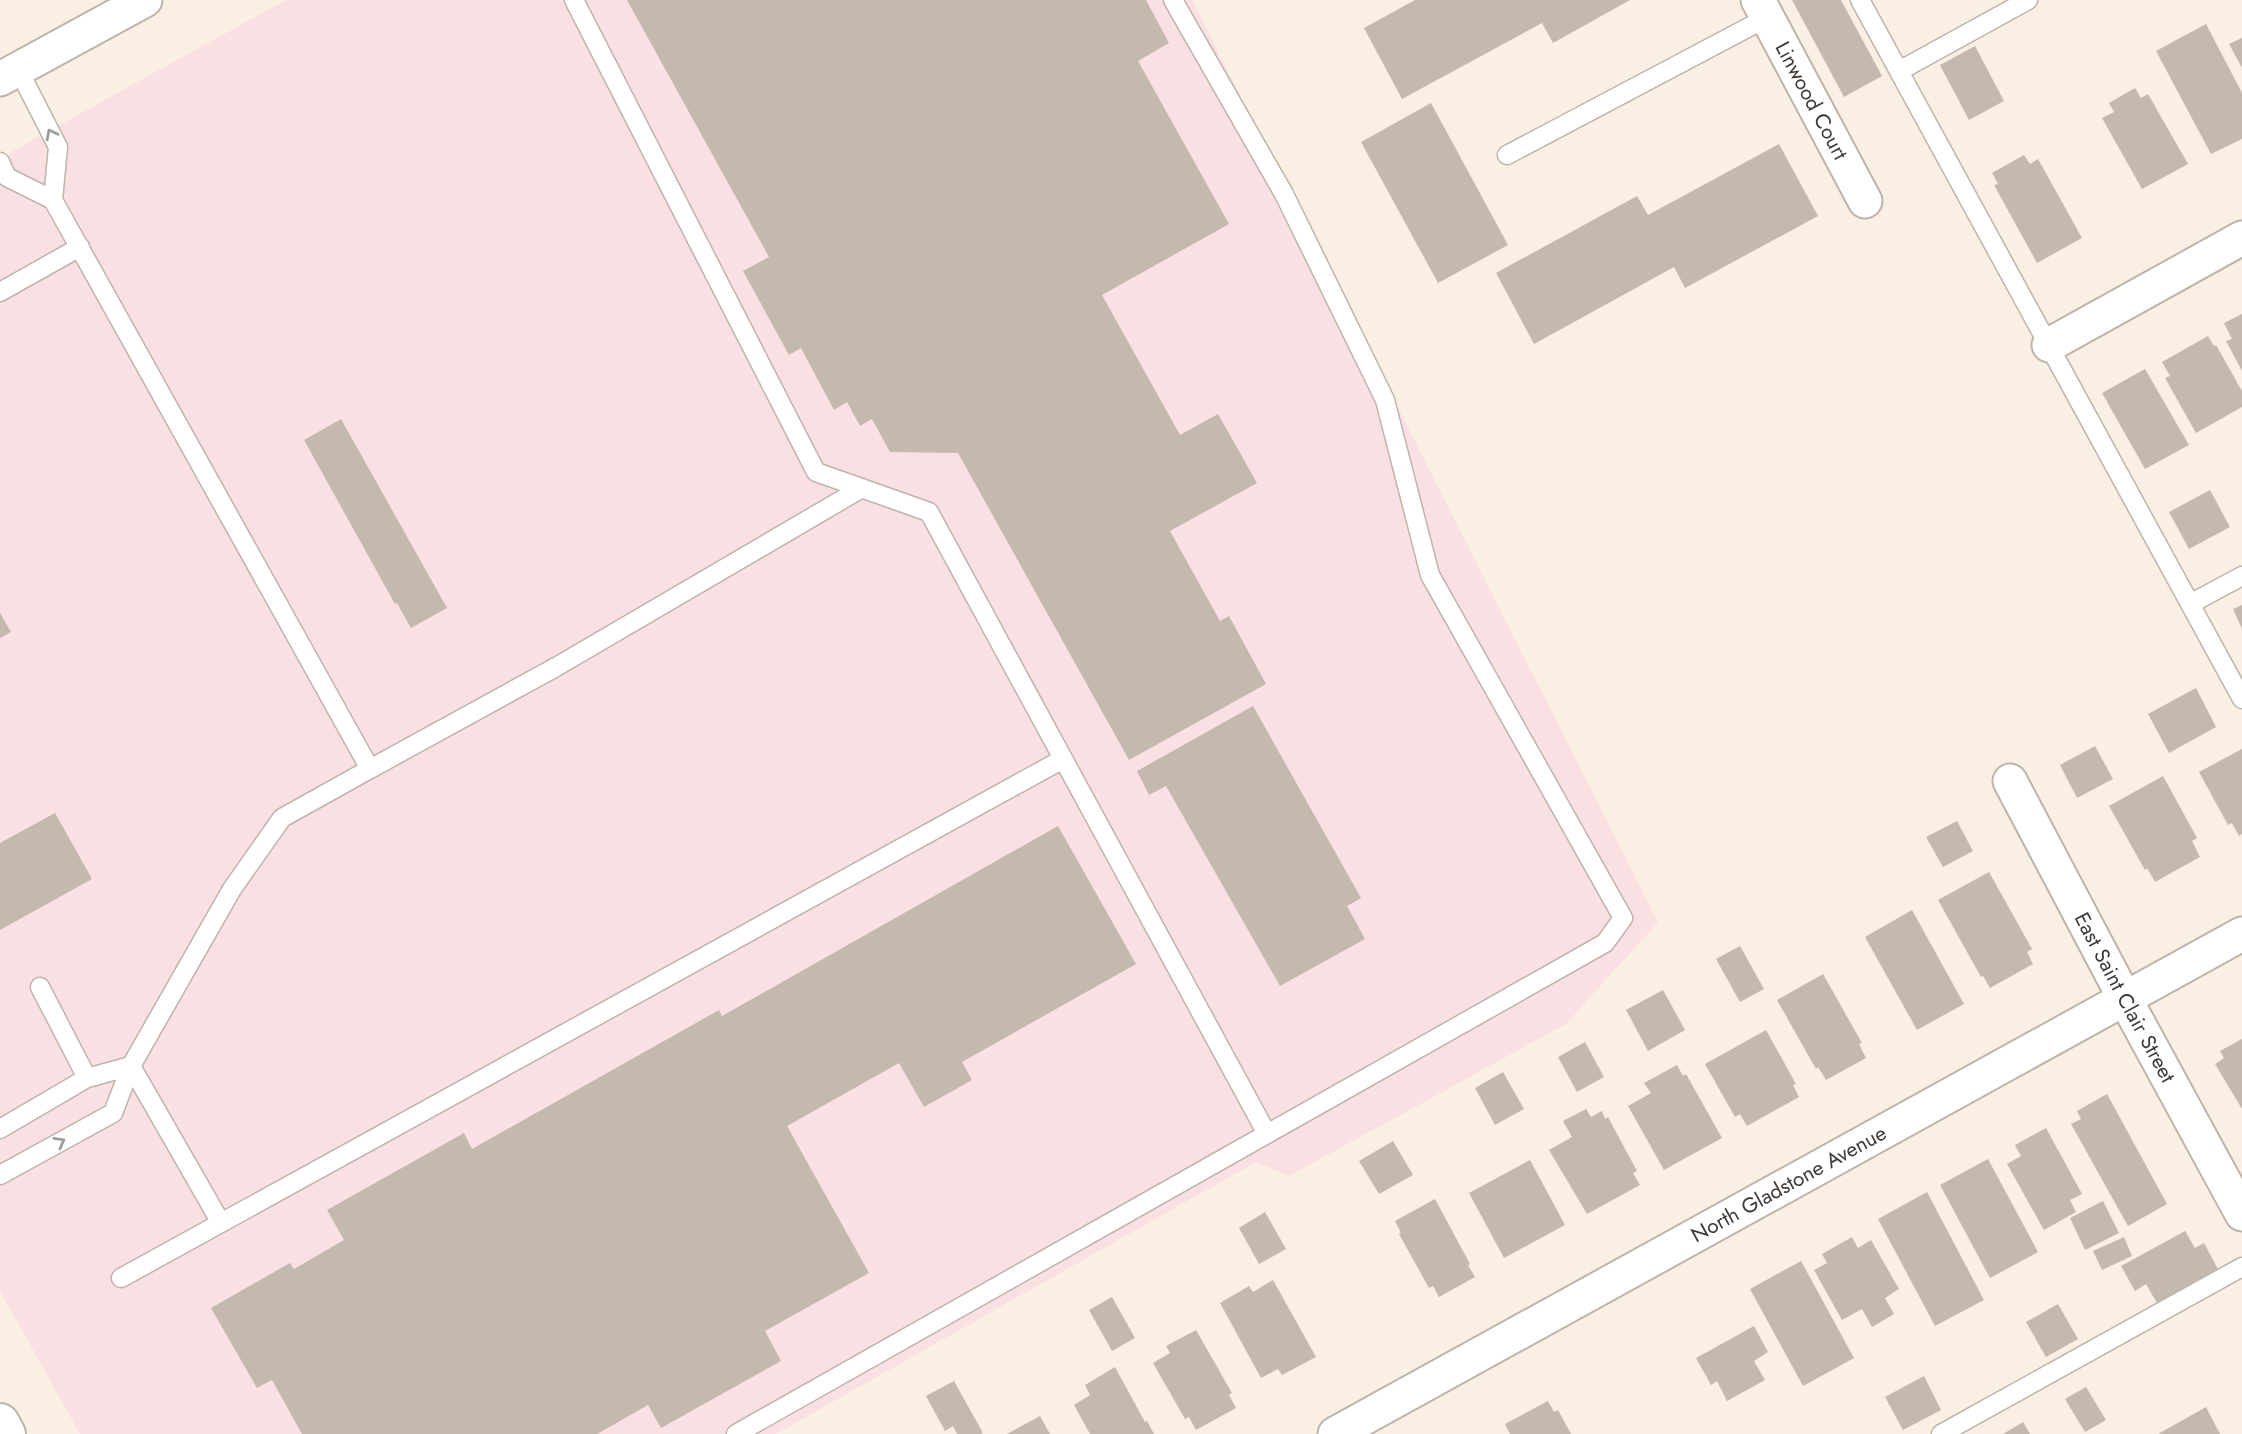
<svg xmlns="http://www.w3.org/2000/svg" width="2242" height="1434" viewBox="0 0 2242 1434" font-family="Jost,sans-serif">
<rect width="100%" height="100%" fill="#faefe3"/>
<path fill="#fadfe3" d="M286,0H1192L1658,922L1566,1024L1289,1176L1256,1162L776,1434H80L0,1291V158Z"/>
<path fill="#c4b9af" d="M627,0H1146L1169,43L1138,61L1229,224L1102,295L1180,435L1218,414L1257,483L1170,531L1220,621L1229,616L1266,684L1129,760L958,453L890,452L872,419L860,426L847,402L834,410L801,348L789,355L743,271L769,257Z
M1415,0H1630L1553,43L1542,23L1402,99L1364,28Z
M1792,0H1841L1882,76L1844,97Z
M2206,24L2242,93V139L2211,154L2156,51Z
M2242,38V68L2229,44Z
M1975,46L2004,101L1969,120L1940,65Z
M2135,88L2141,98L2148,94L2188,164L2142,189L2102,118L2114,112L2109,103Z
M1431,103L1508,245L1438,283L1361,142Z
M1779,144L1818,216L1685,288L1674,267L1534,344L1496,273L1637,196L1648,215Z
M2024,155L2030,164L2038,159L2082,238L2037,263L1994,185L1998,184L1992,173Z
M2242,314V371L2226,341L2232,339L2224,323Z
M2208,336L2214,346L2216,345L2242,391V407L2196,433L2165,378L2170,376L2162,362Z
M2145,369L2189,445L2145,469L2102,393Z
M341,419L447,608L411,628L397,603L395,604L304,440Z
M2210,490L2230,527L2189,549L2169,512Z
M2242,605V629L2233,609Z
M0,613L11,632L0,638Z
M2196,688L2216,727L2169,753L2148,714Z
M1253,706L1361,898L1347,906L1365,939L1280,986L1166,786L1149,795L1137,771Z
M2095,746L2113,779L2077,798L2060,765Z
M2242,749V834L2239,836L2232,823L2228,825L2199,772Z
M2163,776L2197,838L2192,841L2200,857L2155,882L2147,868L2145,870L2109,806Z
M55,813L92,879L0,930V843Z
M1957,821L1973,851L1943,867L1926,837Z
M1058,826L1136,964L962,1062L972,1080L924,1107L899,1063L787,1126L869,1273L765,1331L781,1361L661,1428L648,1405L597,1434H302L272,1380L257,1388L211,1308L290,1263L294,1269L344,1240L327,1210L464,1133L472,1149L719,1010L722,1016Z
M1989,872L2032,949L2027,952L2033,964L1990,988L1983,976L1981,977L1938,900Z
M1912,910L1964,1004L1917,1030L1865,937Z
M1740,946L1764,989L1740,1002L1716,959Z
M1823,974L1862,1043L1859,1044L1866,1058L1826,1080L1818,1067L1816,1069L1777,1000Z
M1663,990L1685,1030L1648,1051L1626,1010Z
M1766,1030L1796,1084L1793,1085L1799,1097L1747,1126L1740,1114L1735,1117L1705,1064Z
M2242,1039V1109L2215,1064L2224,1058L2220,1051Z
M1585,1042L1604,1077L1577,1092L1558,1057Z
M1677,1065L1683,1076L1686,1074L1722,1138L1664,1170L1628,1106L1651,1093L1644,1083Z
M1503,1072L1524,1109L1495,1125L1475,1088Z
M2107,1094L2167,1204L2128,1226L2071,1124L2081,1119L2077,1111Z
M1586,1109L1591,1117L1602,1111L1605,1119L1608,1117L1637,1171L1633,1173L1640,1185L1587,1214L1549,1150L1572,1137L1563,1121Z
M2046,1128L2082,1194L2070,1200L2076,1212L2044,1230L2007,1164L2021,1156L2015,1145Z
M1393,1141L1413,1175L1379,1194L1359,1161Z
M1988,1159L2038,1252L1990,1278L1940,1185Z
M1530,1160L1565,1225L1504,1258L1469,1193Z
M1927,1192L1984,1300L1935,1326L1878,1219Z
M1435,1199L1470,1264L1468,1265L1475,1277L1439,1297L1433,1286L1429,1288L1399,1234L1401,1233L1395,1221Z
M2103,1201L2119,1233L2085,1250L2070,1218Z
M1265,1212L1286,1249L1259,1264L1239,1228Z
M2185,1231L2195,1248L2204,1243L2219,1271L2158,1305L2146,1284L2135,1291L2121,1266Z
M1852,1237L1858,1248L1871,1240L1899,1289L1885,1298L1894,1314L1872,1327L1862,1309L1842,1320L1814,1270L1827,1263L1822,1254Z
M2124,1237L2132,1256L2102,1270L2093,1251Z
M1801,1261L1854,1358L1803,1386L1750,1289Z
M1273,1280L1316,1357L1282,1375L1278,1369L1261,1378L1220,1303L1249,1286L1253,1292Z
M1112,1297L1135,1338L1112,1351L1089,1310Z
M2058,1304L2078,1339L2046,1357L2026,1322Z
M1754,1326L1768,1352L1754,1361L1765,1380L1727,1401L1717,1381L1711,1385L1696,1358Z
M1196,1330L1232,1393L1229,1395L1236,1408L1196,1430L1189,1417L1185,1419L1153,1363L1170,1353L1166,1346Z
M1115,1367L1145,1422L1147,1421L1154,1434H1090L1074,1405L1090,1395L1085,1385Z
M1924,1376L1941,1410L1903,1430L1885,1397Z
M954,1381L983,1433L981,1434H957L953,1426L945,1431L926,1396Z
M2086,1387L2106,1420L2085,1432L2065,1399Z
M1548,1401L1554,1412L1558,1410L1571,1434H1510L1505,1424Z
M2206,1407L2220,1434H2158Z
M1040,1416L1050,1434H1007Z
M2023,1422L2030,1434H2003Z"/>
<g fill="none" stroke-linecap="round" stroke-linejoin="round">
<g stroke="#bfb4a9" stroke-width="21">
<path id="lane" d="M574,0L816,472L929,512L1267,1134L1605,943L1623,918L1430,575L1385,400L1284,194L1173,0
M1860,0L2242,699
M18,69L58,147L53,200
M1899,71L2028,0
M1507,155L1768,17
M0,162L7,177L53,200L370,769L282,818L232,889L131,1066L113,1113L0,1175
M0,292L80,247
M2190,604L2242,576
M370,769L556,667L862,488
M40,987L87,1078
M131,1066L221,1223
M0,1129L87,1078L131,1066
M121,1278L1063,759
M736,1434L1267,1134
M1941,1434L2242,1267"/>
</g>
<g stroke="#bfb4a9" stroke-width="37">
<g id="street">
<path id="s1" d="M1758,0L1865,201"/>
<path d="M0,79L145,0"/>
<path d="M2049,345L2242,238"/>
<path id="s2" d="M2010,781L2125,999L2242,1214"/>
<path id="s3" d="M1335,1434L2242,934"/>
</g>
</g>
<g stroke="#bfb4a9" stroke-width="42">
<path id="secondary" d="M0,1423L6,1434"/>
</g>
<use href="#lane" stroke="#fff" stroke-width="18"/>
<use href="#street" stroke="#fff" stroke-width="33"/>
<use href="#secondary" stroke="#fff" stroke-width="38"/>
</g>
<defs><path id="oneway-chevron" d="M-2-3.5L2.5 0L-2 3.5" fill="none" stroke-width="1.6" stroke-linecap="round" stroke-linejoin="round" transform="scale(1.75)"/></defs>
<g stroke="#9f9c9a">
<use href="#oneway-chevron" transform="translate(51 134) rotate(-117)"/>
<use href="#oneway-chevron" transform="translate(60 1142) rotate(-29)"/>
</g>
<g text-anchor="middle" stroke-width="5" stroke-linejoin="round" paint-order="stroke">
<g font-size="21" fill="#3f3a36" stroke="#faefe3">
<text dy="7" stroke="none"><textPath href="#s1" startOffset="114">Linwood Court</textPath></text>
<text dy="7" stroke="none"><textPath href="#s2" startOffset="245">East Saint Clair Street</textPath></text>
<text dy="7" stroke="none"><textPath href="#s3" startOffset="518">North Gladstone Avenue</textPath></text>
</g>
</g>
</svg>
